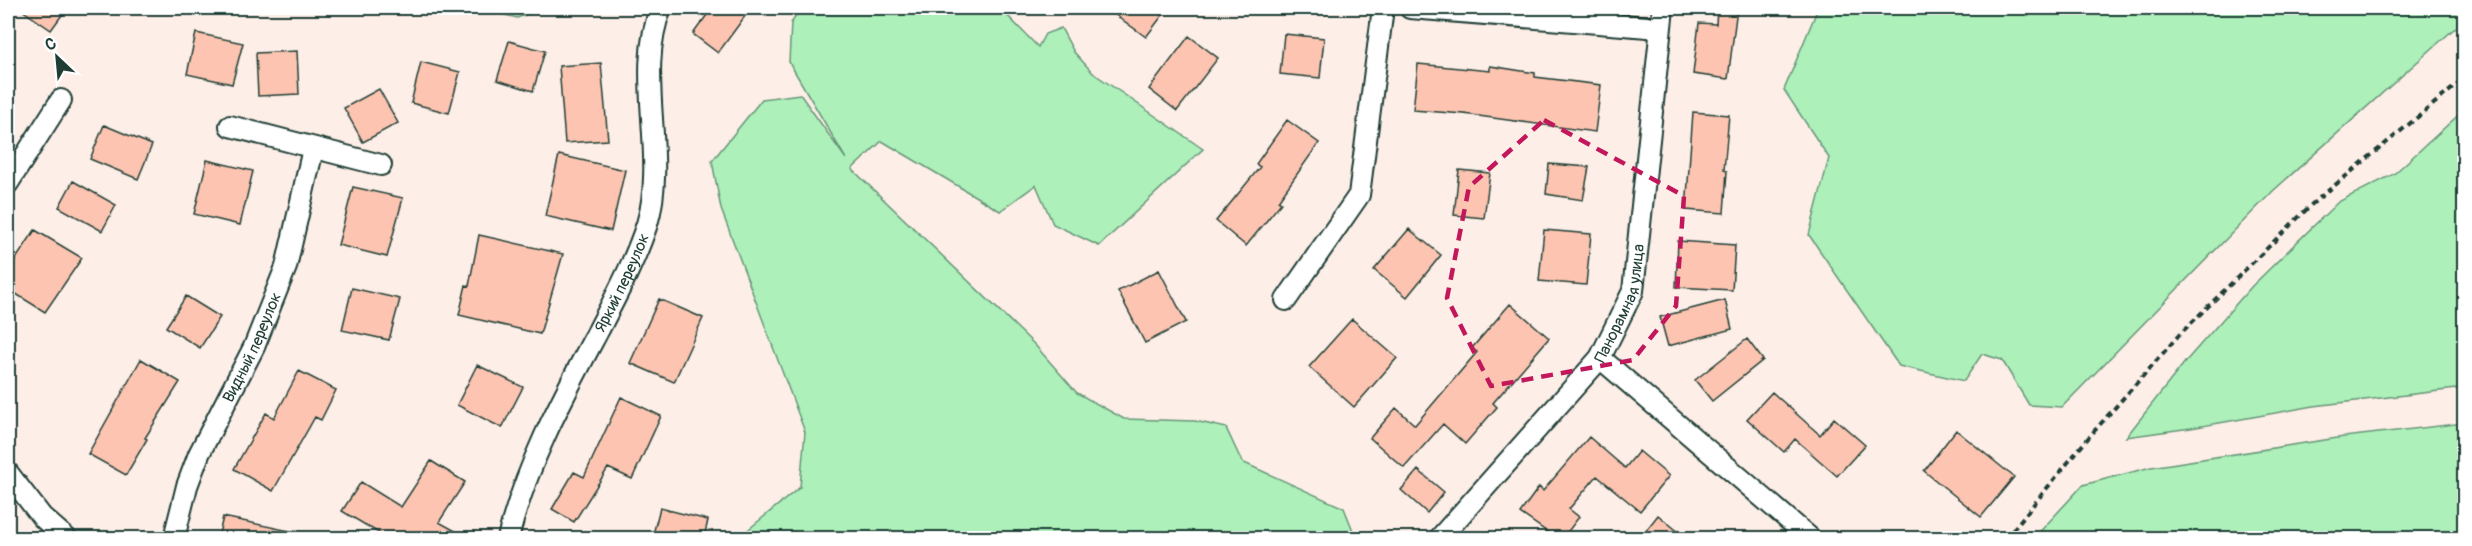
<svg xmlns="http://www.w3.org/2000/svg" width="2472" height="546" viewBox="0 0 2472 546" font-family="Pangolin,sans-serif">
<rect width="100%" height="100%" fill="#feeee8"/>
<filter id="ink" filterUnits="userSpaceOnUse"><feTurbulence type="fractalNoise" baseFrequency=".0167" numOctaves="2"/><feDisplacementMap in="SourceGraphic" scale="12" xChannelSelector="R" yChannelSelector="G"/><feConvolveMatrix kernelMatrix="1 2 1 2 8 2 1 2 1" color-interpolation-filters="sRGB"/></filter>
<g filter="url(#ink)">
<path fill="#adf0ba" stroke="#669677" stroke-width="1.5" d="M477,8H545L517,18Z
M802,8H1000L1038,47L1045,34L1061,28L1074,52L1093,73L1203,149L1099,246L1053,224L1036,185L1000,211L882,141L852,169L1035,345L1077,393L1124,419L1195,421L1226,428L1242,462L1344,508L1356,538H738L800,487L805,432L721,209L712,161L762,99L800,94L846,159L789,62L791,23Z
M1818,8H2464V20L2273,191L2062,407L2029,405L2002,360L1982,354L1964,381L1899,366L1809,235L1829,158L1784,90Z
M2464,110V388L2314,406L2191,428L2126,437L2185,362L2252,286L2338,202L2394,174Z
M2464,423V538H2034L2083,485L2151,467L2344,437Z"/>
<path fill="#fdc5b1" stroke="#1f3d34" stroke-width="1.5" d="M19,8H67L51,30Z
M712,8H751L718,53L693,34Z
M1106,8H1168L1146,37Z
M1717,8H1737L1728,79L1693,74L1699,23L1716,24Z
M196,33L243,43L232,84L187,74Z
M1284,34L1324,38L1320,78L1280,74Z
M1189,36L1218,58L1177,111L1149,89Z
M509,41L545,51L533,91L497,80Z
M297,51L299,94L258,96L256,53Z
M421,62L460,72L449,113L411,103Z
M601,63L608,140L565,143L559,66Z
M1418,64L1490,71V66L1535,73V77L1601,85L1595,132L1464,114L1413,110Z
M379,89L398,123L363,142L344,108Z
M1693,112L1729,115L1724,170L1727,171L1724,213L1686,210Z
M1287,120L1319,143L1278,201L1281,203L1246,246L1216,221L1260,167L1256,164Z
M104,125L152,145L138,179L90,159Z
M559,155L625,170L611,231L545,216Z
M207,160L253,171L240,225L194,214Z
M1549,164L1589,167L1583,200L1546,194Z
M1459,170L1490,173L1484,218L1454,215Z
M73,181L116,205L102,231L59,207Z
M353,187L403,198L387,257L338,245Z
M1409,229L1441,255L1407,297L1374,270Z
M35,230L82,258L45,312L8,289V271Z
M1544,230L1591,234L1586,285L1539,281Z
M479,235L563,254L540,334L459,315L466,285L469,286Z
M1678,241L1735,245L1732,290L1676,287Z
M1159,270L1186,322L1145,343L1118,291Z
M352,288L400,299L389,340L342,330Z
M186,296L220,317L200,348L166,327Z
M659,299L703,318L674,382L630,363Z
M1725,300L1732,329L1668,346L1660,317Z
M1510,304L1549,338L1493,403L1497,407L1465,444L1443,424L1404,468L1370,438L1396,408L1415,425L1477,352L1472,348Z
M1352,319L1397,358L1354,407L1309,367Z
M1747,339L1763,360L1712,401L1695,380Z
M141,359L180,382L145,438L147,439L126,475L88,454Z
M477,365L523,387L502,428L457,405Z
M299,371L336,390L321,420L315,417L273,491L234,469L266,413L274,418Z
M1772,392L1820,435L1834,418L1865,445L1837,476L1795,439L1784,452L1747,419Z
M621,397L661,416L632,479L608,468L574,522L552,509L574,472L584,477Z
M1956,430L2014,477L1981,517L1924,471Z
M1589,437L1625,468L1639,451L1669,476L1640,511L1597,476L1569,509L1579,517L1563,538H1556L1520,513L1539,487L1543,491Z
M431,461L465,482L439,522L468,538H387L342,511L361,482L401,507Z
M1418,470L1444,492L1427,513L1401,490Z
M660,508L708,520L704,538H652Z
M1658,515L1686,538H1640Z
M223,517L290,531V538H218Z"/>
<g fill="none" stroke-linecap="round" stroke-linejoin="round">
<g stroke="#1f3d34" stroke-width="24">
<g id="minor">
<path d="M1410,8L1660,28"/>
<path d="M230,126L381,165"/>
<path d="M8,183L61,100"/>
<path d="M1286,300L1359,195L1383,8"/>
<path d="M1600,358L1810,538"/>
<path d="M8,473L42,517L66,538"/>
<path id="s1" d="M174,538L187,486L199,454L254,347L286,267L313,149"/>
<path id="s2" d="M508,538C527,463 562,399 598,331C616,296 635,261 647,224C668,155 634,74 661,8"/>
<path id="s3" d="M1440,538L1600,358L1633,291L1663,8"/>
</g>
</g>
<path stroke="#1f3d34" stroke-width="4" stroke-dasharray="6 4.5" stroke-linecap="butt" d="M2006,538L2089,437L2179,335L2312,204L2464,79"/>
<use href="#minor" stroke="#fff" stroke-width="20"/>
</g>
</g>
<path fill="none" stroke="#c2185b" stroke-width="4.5" stroke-dasharray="12 8" stroke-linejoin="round" d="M1544,120L1684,196L1676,306L1633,360L1491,386L1447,298L1469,187Z"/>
<g text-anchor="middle" stroke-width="5" stroke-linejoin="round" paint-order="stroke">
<g font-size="16" fill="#1f3d34" stroke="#fff">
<text dy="6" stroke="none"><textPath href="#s2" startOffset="280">Яркий переулок</textPath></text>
<text dy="6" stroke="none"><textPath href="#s3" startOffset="300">Панорамная улица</textPath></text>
<text dy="6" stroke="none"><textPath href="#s1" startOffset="207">Видный переулок</textPath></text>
</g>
</g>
<rect width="2472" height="546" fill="none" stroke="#fff" stroke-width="30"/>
<rect x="15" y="15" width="2442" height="516" fill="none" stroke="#1f3d34" stroke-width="2" filter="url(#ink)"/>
<g transform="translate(57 57) rotate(334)" stroke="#ffffff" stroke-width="4.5" paint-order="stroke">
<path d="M0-4.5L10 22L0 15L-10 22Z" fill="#1f3d34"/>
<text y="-9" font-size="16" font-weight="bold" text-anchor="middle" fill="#1f3d34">С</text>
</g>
</svg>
